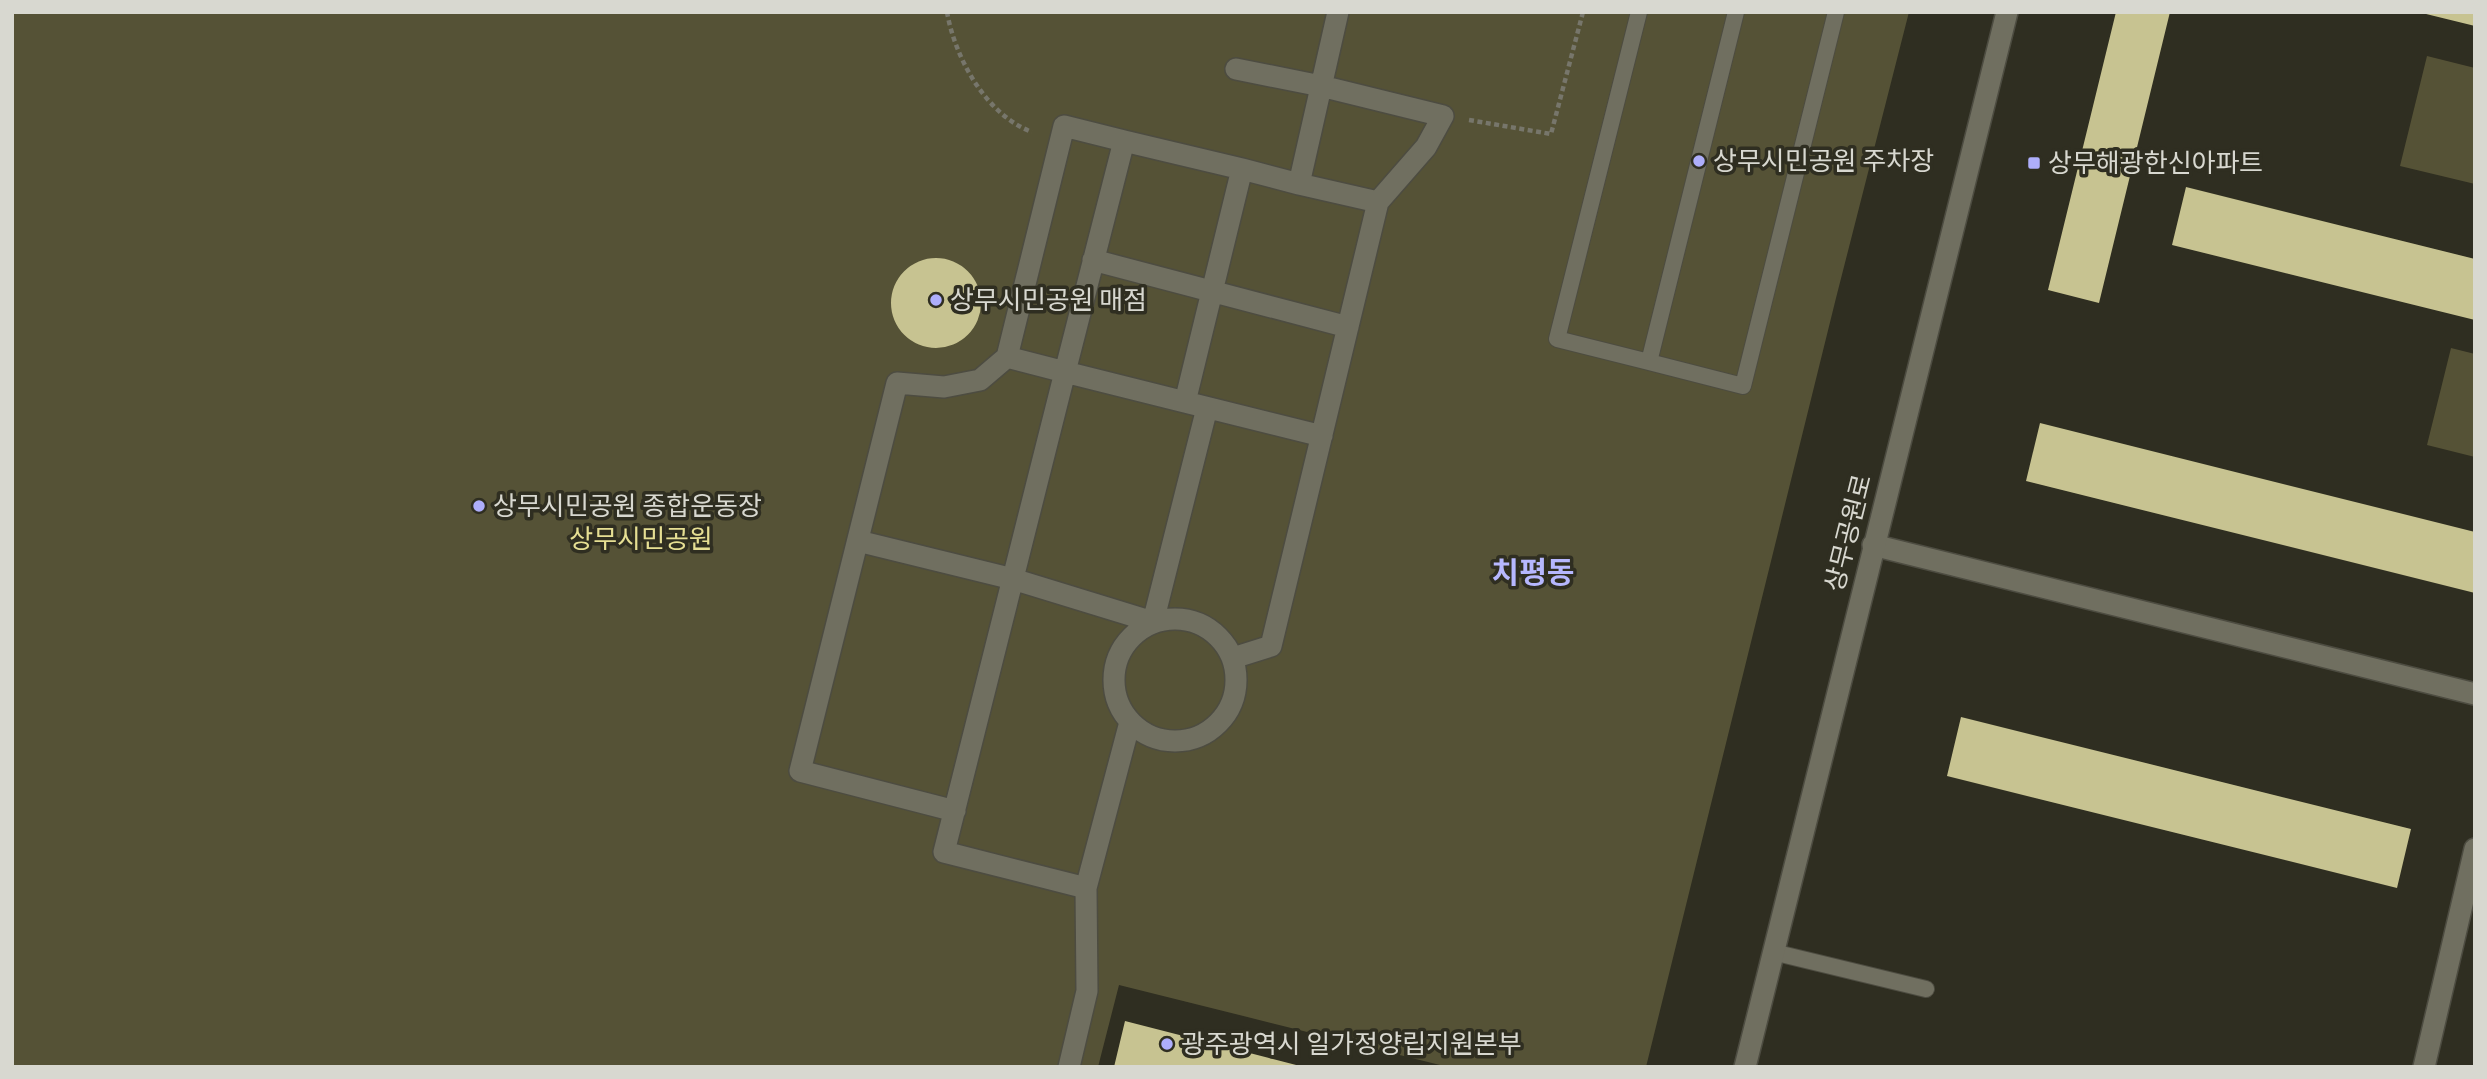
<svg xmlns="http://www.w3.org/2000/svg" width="2487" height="1079" viewBox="0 0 2487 1079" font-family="'Exo 2','Noto Sans KR',sans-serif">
<rect width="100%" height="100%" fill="#2f2e21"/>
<path fill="#555236" d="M12,12H1909L1836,298L1646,1067H1448L1119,985L1098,1067H12Z
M2427,56L2475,68V184L2400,166Z
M2451,348L2475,354V457L2427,445Z"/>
<path fill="#c7c391" d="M2116,12H2170L2099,303L2048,290Z
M2422,12H2475V26L2422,13Z
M2186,187L2475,259V320L2172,245Z
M891 303a45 45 0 1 1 90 0a45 45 0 1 1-90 0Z
M2040,423L2475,532V593L2026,481Z
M1961,717L2411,829L2397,888L1947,776Z
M1125,1021L1300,1066V1067H1114Z"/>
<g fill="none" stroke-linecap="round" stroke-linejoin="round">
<g stroke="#4d4c41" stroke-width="18">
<path id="service" d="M1639,12L1557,339L1649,362L1736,12
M1649,362L1743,386L1836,12
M1773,952L1926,989"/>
</g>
<g stroke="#4d4c41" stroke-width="24">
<path id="pedestrian" d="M1236,69L1321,86L1443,116L1426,147L1378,202
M1093,260L1348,327
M1185,402L1065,372L1124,141L1242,169
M1322,436L1185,402L1242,169L1299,184L1338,12
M858,541L1013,579L1153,622L1207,408
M1873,545L2475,694
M1114 680a61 61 0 1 1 122 0a61 61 0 1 1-122 0Z
M1233,658L1271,646L1378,202L1299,184
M955,811L800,771L897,383L944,387L980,380L1007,357
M1086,888L944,852L1065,372L1007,357L1064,126L1124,141
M1069,1067L1087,991L1086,888L1130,722
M2424,1067L2475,849"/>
</g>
<g stroke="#4d4c41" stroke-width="24">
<path id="tertiary" d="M1745,1067L2007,12"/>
</g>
<path stroke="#77766b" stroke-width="4.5" stroke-dasharray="5 3.5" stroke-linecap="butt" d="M947,12C955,58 986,115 1032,132
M1469,120L1551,134L1583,12"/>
<use href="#service" stroke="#706f60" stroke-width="16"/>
<use href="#pedestrian" stroke="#706f60" stroke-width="21"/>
<use href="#tertiary" stroke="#706f60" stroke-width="21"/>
</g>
<g fill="#aeaefb" stroke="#2f2e21" stroke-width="2.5">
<circle cx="1699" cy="161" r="7"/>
<rect x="2027" y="156" width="14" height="14" rx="3.5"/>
<circle cx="936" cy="300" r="7"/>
<circle cx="479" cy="506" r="7"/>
<circle cx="1167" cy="1044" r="7"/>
</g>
<g text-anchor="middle" stroke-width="7" stroke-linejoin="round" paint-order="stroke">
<g font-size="26" fill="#d8d8d0" stroke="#2f2e21" text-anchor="start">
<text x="1713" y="170">상무시민공원 주차장</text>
<text x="2048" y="172">상무해광한신아파트</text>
<text x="950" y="309">상무시민공원 매점</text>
<text x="493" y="515">상무시민공원 종합운동장</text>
<text x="1181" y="1053">광주광역시 일가정양립지원본부</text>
</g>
<g font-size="26" fill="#d8d8d0" stroke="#2f2e21">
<text transform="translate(1848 533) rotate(-76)" y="9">상무공원로</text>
</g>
<g font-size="26" fill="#e6df93" stroke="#2f2e21">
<text x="641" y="548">상무시민공원</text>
</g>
<g font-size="30" font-weight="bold" fill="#b6b7fe" stroke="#2f2e21">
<text x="1533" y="583">치평동</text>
</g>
</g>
<rect width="2487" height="1079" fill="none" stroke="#d8d8d0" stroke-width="28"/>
</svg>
